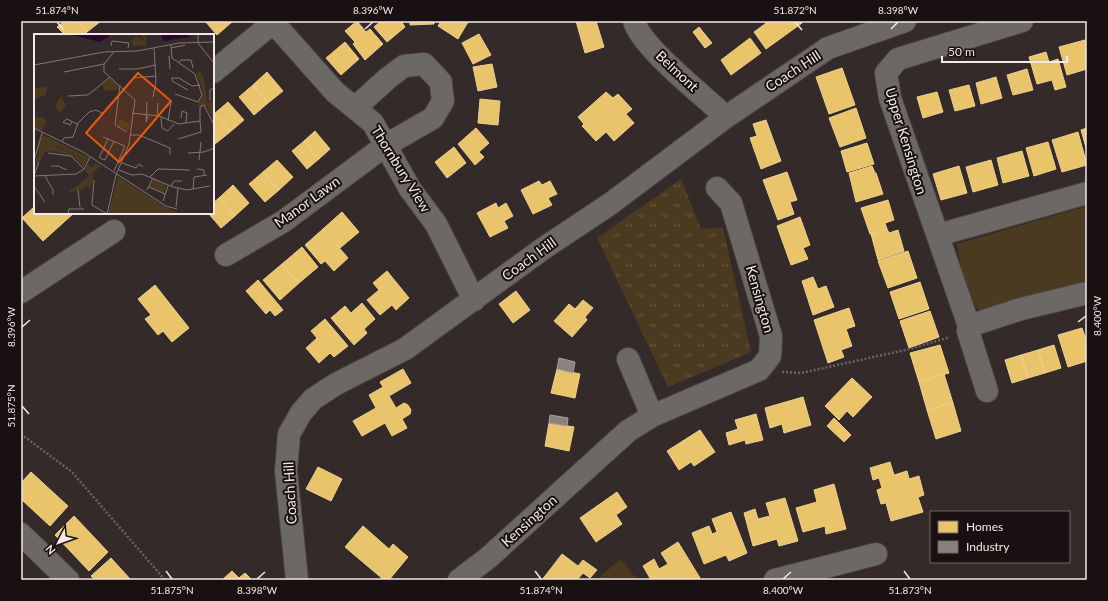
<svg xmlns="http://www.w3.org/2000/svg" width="1108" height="601" viewBox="0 0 1108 601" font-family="Lato,sans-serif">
<defs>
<pattern id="park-tufts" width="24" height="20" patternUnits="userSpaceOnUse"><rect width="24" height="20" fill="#4c3a20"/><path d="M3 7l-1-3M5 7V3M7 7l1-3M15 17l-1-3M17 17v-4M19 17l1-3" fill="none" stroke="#665640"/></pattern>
</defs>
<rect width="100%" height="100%" fill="#332a29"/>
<path fill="#4c3a20" d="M1087,206V281L979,311L965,290L957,244Z
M621,559L637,580H596Z"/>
<path fill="url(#park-tufts)" d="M681,179L701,229L723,228L751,352L668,387L597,238Z"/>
<path fill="#e9c46a" stroke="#edcf90" d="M64,21H77L87,32L84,35H65L57,27Z
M77,21H101L87,32Z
M205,21H233L217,35Z
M357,21L366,32L370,29L383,44L365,60L353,44L355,42L345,31Z
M381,21H401L405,27L387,42L374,27Z
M410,21H434V24L410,25Z
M441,21H468V22L458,39L438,26Z
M576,21H596L604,47L585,53Z
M769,21H800L802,23L766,49L754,32Z
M699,27L712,43L705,48L693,32Z
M479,34L491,55L473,64L462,43Z
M750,38L761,53L731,75L721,60Z
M1085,40L1087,48V69L1067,75L1059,47Z
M345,42L359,59L341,75L326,58Z
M1046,52L1049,62L1058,59L1066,87L1055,90L1052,80L1037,84L1029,57Z
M492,64L497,87L478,91L473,67Z
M842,68L855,105L829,114L816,77Z
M1027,69L1033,90L1013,95L1007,75Z
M267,72L283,91L268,103L253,85Z
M996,77L1002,98L981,104L976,83Z
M253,85L268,103L254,115L239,97Z
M969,85L975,106L955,111L949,90Z
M606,92L613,98L618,94L632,109L626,114L634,123L614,141L606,132L596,141L582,126L584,124L578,117Z
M937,92L943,112L923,118L917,97Z
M480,99L500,101L498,125L478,123Z
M228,102L244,120L230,132L214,114Z
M856,108L866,138L840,147L829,118Z
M214,114L230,132L215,144L213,141Z
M766,120L781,161L761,169L750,138L757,136L753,124Z
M476,128L489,143L479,152L484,157L475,165L458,144Z
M1087,128V151L1081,130Z
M315,131L330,149L319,159L304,141Z
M1078,132L1087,165L1062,172L1052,140Z
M304,141L319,159L307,169L292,151Z
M1048,142L1056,169L1034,176L1026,148Z
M867,143L874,164L847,172L841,151Z
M454,147L466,163L447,178L435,162Z
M1022,151L1029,176L1003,183L997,158Z
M277,160L293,177L279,190L263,172Z
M991,160L998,185L973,192L966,167Z
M872,166L875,173H876L883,194L856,202L849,173Z
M959,166L967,193L941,200L933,174Z
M263,172L279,190L265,202L249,184Z
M787,172L797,200L790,202L794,214L778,220L763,180Z
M539,181L542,185L550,181L557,194L548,198L552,205L533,214L521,190Z
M233,185L249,203L235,216L219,198Z
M219,198L235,216L221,228L208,213H213V203Z
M888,200L894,220L885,223L887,229L870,234L861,208Z
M496,203L498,208L506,203L513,216L504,221L508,228L490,237L477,213Z
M35,206V213H74L43,241L22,218Z
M342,212L359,232L340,248L323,229Z
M800,217L810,245L803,248L808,259L791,265L777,226Z
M323,229L348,258L334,271L325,261L321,264L305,245Z
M887,229L889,233L898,230L904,251L878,260L871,234Z
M302,247L318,267L299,283L282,264Z
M908,251L917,278L888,288L878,261Z
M282,264L299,283L280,300L263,280Z
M387,271L409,298L396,310L392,305L380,315L367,300L379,290L373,283Z
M813,277L818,289L826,286L834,307L813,315L802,281Z
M258,280L283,310L275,316L270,310L266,314L246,291Z
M920,282L929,309L899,319L890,292Z
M155,285L189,328L172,342L163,331L158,335L145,319L151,315L138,299Z
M516,291L530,310L513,323L499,304Z
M583,300L593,308L585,317L587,320L572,337L554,321L569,304L575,309Z
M362,303L375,319L364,329L367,333L354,345L331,318L345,306L351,313Z
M849,308L855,326L846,329L852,346L841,350L844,357L828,363L814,320Z
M930,311L939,337L909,348L900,321Z
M325,319L348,346L334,357L330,353L319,363L306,348L317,338L311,331Z
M1082,328L1087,343V361L1068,367L1058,335Z
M940,345L949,373L919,382L910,353Z
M1054,345L1061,368L1045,373L1038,350Z
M1038,350L1045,373L1028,378L1021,355Z
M1021,355L1028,378L1012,383L1005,360Z
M403,369L411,383L389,396L396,408L404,403L408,405L411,410L410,414L402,419L407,428L392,436L385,423L362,436L353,421L376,408L369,395L383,387L380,382Z
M557,369L580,374L575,398L551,393Z
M944,374L953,403L927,410L919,382Z
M852,378L872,397L853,417L847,411L839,420L825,406Z
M803,397L811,425L784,433L782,424L770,428L765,408Z
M953,403L961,431L936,439L927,410Z
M756,414L763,440L746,444L745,440L729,445L726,433L738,429L735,420Z
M834,418L851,435L844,442L827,426Z
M549,423L574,427L569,451L545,446Z
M700,430L715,452L694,466L691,462L679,470L667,451Z
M890,462L894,475L907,471L909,479L919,476L924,495L918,497L923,512L891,521L886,503L881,504L877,490L882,488L879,478L873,480L870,468Z
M318,467L342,479L331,501L306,489Z
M31,472L68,506L50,526L21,499V483Z
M834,484L846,529L826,534L825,526L803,532L796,508L817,502L814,490Z
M617,492L627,507L616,515L622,524L596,542L580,518Z
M785,498L798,541L779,546L777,539L753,546L744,513L755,509L758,519L770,516L766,503Z
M731,512L747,553L729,561L726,555L704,564L692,533L709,526L712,534L717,532L712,519Z
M74,516L108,552L89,571L55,535Z
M363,526L389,549L393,544L408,557L389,580H384L345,547Z
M678,542L700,578L696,580H651L643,566L654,559L659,569L668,564L661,553Z
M562,554L578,566L583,560L597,570L590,578L583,573L577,580H542Z
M111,558L131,580H95L91,576Z
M232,571L239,578L245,573L252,580H222Z"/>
<path fill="#8a817c" stroke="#aaa09c" d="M559,358L575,362L573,373L557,369Z
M550,415L568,418L567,426L549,423Z"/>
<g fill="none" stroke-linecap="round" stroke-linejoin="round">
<g stroke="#4d4545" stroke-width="24">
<path id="minor" d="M272,21L335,92L373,123L410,189L436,224L474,300
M634,21C641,47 704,96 726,117
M213,72L274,22
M938,235L1087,193
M226,255L284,221L386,145L433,118L443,101L441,85V82L424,64L404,66L388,78L356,107
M21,292L114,231
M969,326L1021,309L1087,293
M628,359L652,416
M987,391L968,331L969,326L890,98L886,73L898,59L1022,21
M21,534L68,580
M297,580L286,471L289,434L301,413L313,399L336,384L405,349L544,248L610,204L726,117L828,48L905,21
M459,580L488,558L628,431L652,416L759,370L770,356L771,336L731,203L717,188
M775,580L876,554"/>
</g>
<path stroke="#696363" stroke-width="2.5" stroke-dasharray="2 2" stroke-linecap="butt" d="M782,372L801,373L910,349L950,337
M21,434L72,472L165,580"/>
<use href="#minor" stroke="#6c6866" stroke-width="22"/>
</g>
<path fill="none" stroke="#f5e8e8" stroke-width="1.5" d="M57,22L64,30M795,22L802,30M365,29L373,22M891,29L898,22M1078,322L1086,316M22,327L30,320M22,406L29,414M166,571L172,579M535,571L541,579M904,571L910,579M257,579L265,572M783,579L791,572"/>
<g text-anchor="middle" stroke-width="4" stroke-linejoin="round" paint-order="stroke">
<g font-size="14" fill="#f5e8e8" stroke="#191111">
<text transform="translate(677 71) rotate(43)" y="5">Belmont</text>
<text transform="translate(793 71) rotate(-33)" y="5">Coach Hill</text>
<text transform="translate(906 141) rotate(73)" y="5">Upper Kensington</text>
<text transform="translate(401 169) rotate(58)" y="5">Thornbury View</text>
<text transform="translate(307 202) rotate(-36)" y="5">Manor Lawn</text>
<text transform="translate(529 259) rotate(-36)" y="5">Coach Hill</text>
<text transform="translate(760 299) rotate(74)" y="5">Kensington</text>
<text transform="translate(290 493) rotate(-93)" y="5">Coach Hill</text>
<text transform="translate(529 521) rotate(-42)" y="5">Kensington</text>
</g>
</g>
<g transform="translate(34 34)">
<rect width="180" height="180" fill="#332a29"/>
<path d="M13,53L12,60L0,67V54ZM9,100L22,113L52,126L54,123L50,133L39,122L18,117L11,118L0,137V128L5,121L4,110ZM56,125L54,131L57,133L62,129L67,132L55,142L51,136ZM60,139L57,154L52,152L50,155L33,159ZM84,143L135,175L148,180H74ZM120,145L132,151L130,159L116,153Z" fill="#4c3a20"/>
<path d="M107,1H112V15L110,11L100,12L97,7L102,3L110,6ZM166,38L170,43L173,69L180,67V88L173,72H163L169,61L163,39ZM27,62L32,72L25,79L21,72ZM0,83H8L13,88L7,97L0,94ZM8,103H14L54,123L52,126L16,109L13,111L8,107Z" fill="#4c3a20"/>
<path d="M76,44L85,52L84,56L71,57L68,51ZM85,85L96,89L95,96L83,92Z" fill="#4c3a20"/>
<path d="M34,0H75V3L66,8ZM127,0L153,1L156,3L129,7Z" fill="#29082a"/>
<path fill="none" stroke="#817675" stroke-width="1" d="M164,0V9L180,29M137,11L138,24L161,40L168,61L164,68L141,60M77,12L78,7L95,9L94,14M137,14L151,11M135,22L136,35M144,29L147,26H157L159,34M0,31L70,18L103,17L145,9L180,8M85,35H103L122,31M30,38L70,30M99,44L122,42M86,51L81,91L93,98M154,56L138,47V44H145L158,52L166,51M34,62L54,61L76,43M119,63L122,47L120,14M176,67V56L180,54M113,68L112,88L114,82M98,79L125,82L145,90L166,87V73L170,71L180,91M123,81L124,69M127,83L128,94L134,97L140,90M147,84L148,77L153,79L152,89M134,87L137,68M38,88L36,91L29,88L33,85L43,90M0,94L49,118L132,172L143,175M96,101H105L136,114V120M69,103L91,112L80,137M144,105L167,98L166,87M28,108L30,104L39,103L44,89L55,78L62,76L70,80M14,119L37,122L50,135M154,119L170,118L180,114M65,124L74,105M66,124L71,126L80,107M165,126L167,108M0,127L8,99M88,129L102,134L105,130L109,133M17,132H24L33,136M163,135L170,136V142M85,136L98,141L108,140L139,153L153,156L176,152M0,142L42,140L50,135L56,123M0,142L5,128M11,142L19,156V161M116,143L124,135L156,136M60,146L58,171L73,180M0,152L11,168M137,152L140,147H148M115,153L131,160M159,155L160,143L173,141M44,156L46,173M113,156L119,144M129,167L134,152M142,173L144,154M34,180L35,175H50M73,180L82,141L95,110L101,66L70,38V30L80,18"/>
<path fill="#e8590c" fill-opacity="0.15" stroke="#e8590c" stroke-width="2" d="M104,39L137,67L85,128L52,99Z"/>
<rect width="180" height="180" fill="none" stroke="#f5e8e8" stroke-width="2"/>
</g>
<rect width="1108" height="601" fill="none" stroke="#191111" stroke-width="44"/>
<rect x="930" y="511" width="140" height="52" fill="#191111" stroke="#716767"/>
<rect x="938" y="521" width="20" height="12" fill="#e9c46a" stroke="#716767"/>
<text x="966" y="531" font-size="12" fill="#f5e8e8">Homes</text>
<rect x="938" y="541" width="20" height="12" fill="#8a817c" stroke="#716767"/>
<text x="966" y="551" font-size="12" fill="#f5e8e8">Industry</text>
<g transform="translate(58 543) rotate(229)" stroke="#191111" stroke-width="3" paint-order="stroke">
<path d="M0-3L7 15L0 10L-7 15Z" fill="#f5e8e8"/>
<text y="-6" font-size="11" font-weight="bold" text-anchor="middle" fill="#f5e8e8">N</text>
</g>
<path d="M942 56v6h125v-6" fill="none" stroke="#f5e8e8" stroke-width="2"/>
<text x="948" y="56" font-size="12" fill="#f5e8e8" stroke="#191111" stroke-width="3" paint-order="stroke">50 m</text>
<rect x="22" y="22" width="1064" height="557" fill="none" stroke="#f5e8e8" stroke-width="1.5"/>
<g font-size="10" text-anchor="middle" fill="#f5e8e8">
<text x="57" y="14">51.874°N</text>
<text x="373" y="14">8.396°W</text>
<text x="795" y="14">51.872°N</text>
<text x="898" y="14">8.398°W</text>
<text transform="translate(1097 316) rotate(-90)" y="4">8.400°W</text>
<text transform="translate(11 327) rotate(-90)" y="4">8.396°W</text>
<text transform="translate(11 406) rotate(-90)" y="4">51.875°N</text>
<text x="172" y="594">51.875°N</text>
<text x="257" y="594">8.398°W</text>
<text x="541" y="594">51.874°N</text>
<text x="783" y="594">8.400°W</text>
<text x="910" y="594">51.873°N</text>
</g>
</svg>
